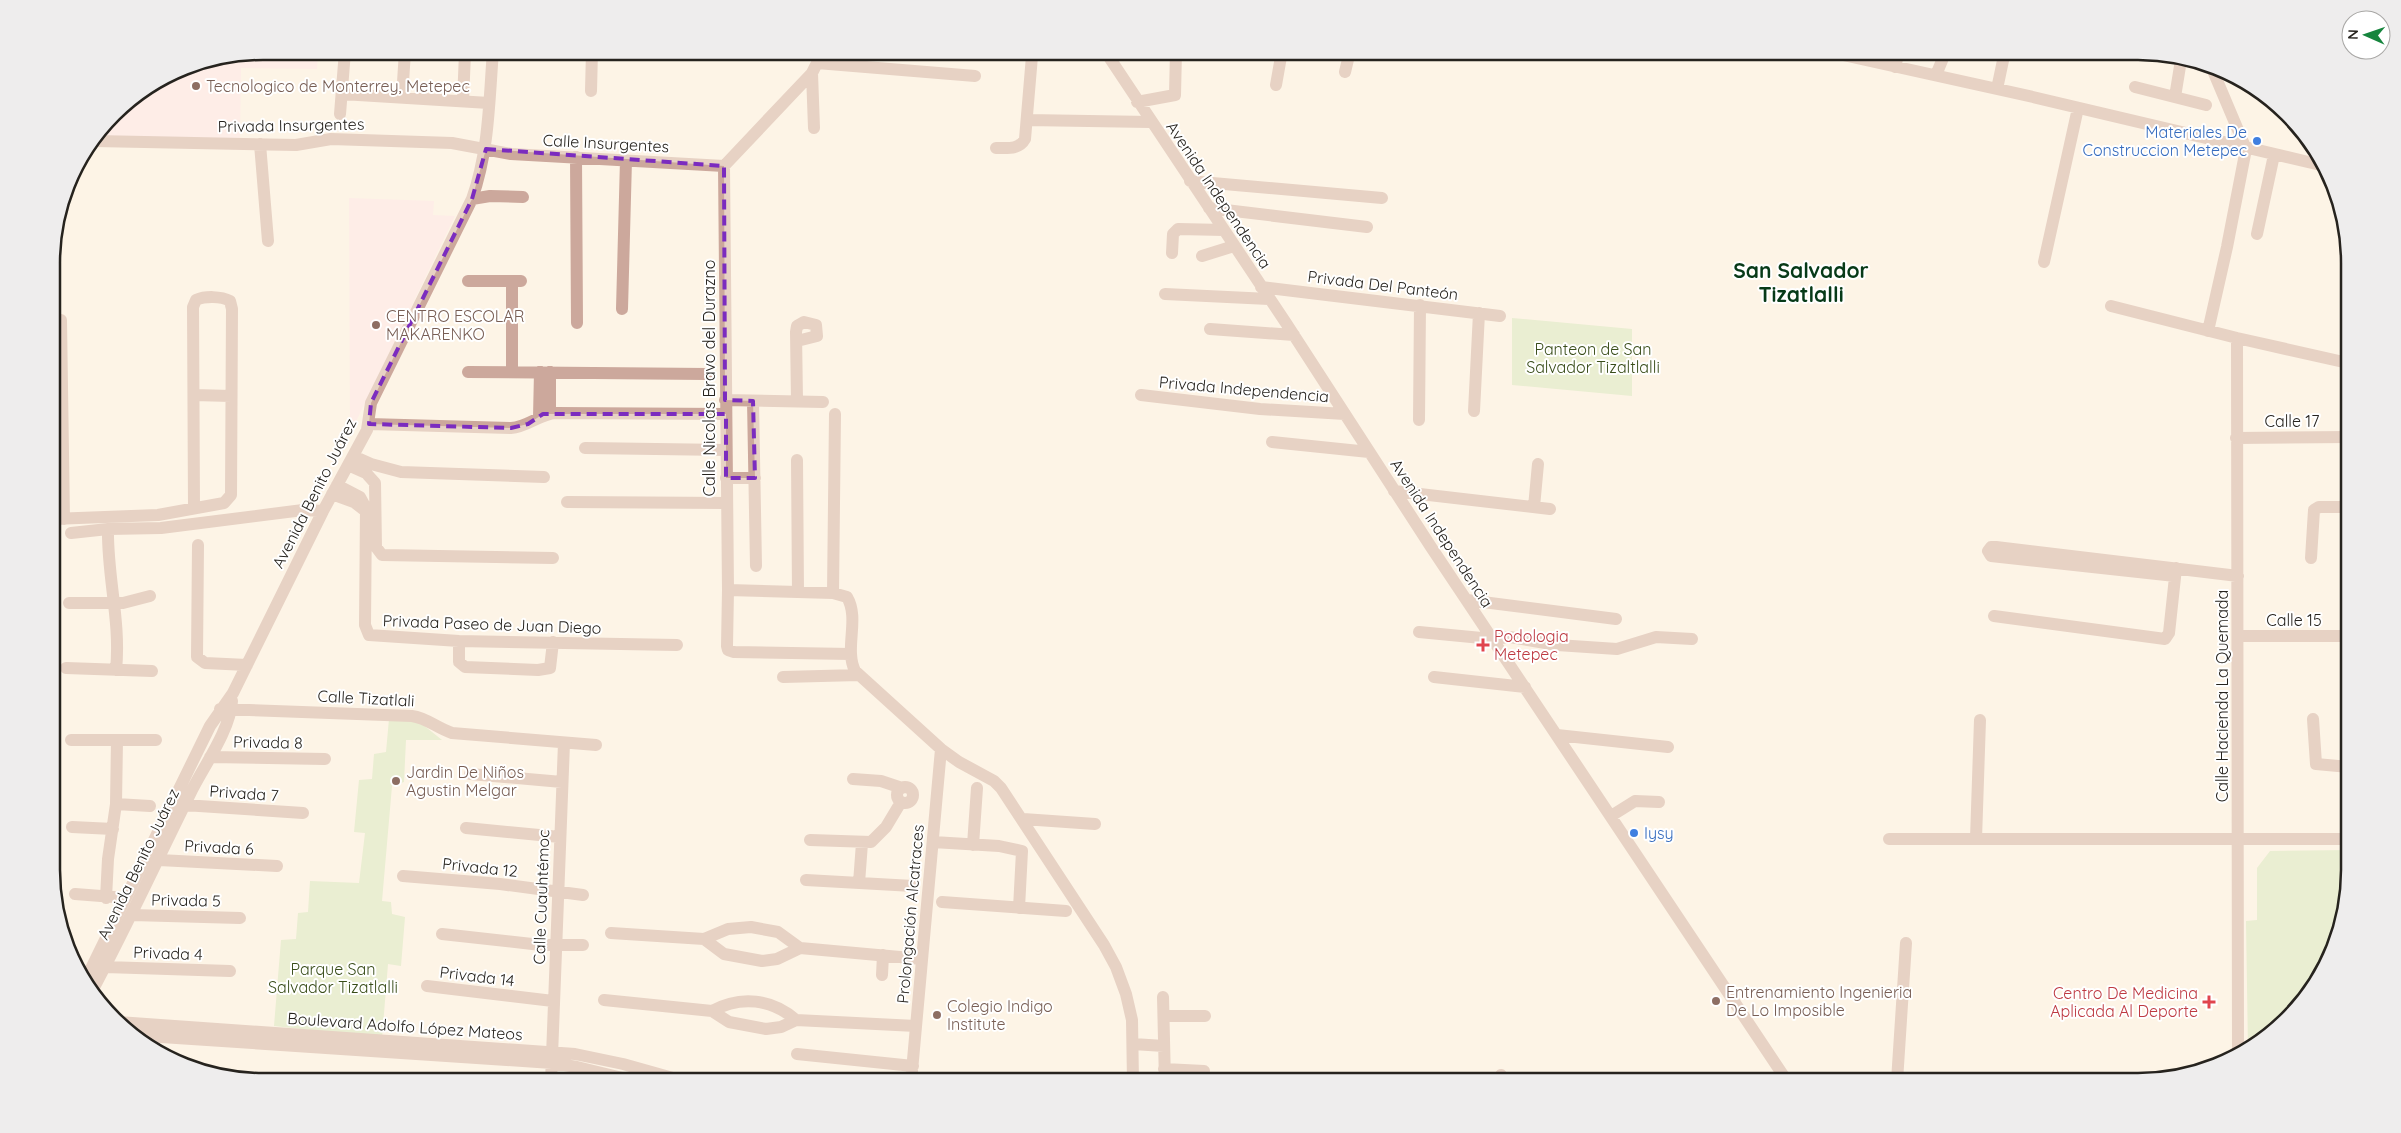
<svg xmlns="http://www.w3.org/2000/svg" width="2401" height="1133" viewBox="0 0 2401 1133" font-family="Quicksand,sans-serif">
<rect width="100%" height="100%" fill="#fdf4e6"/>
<path fill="#fee4e9" d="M263,51H318L317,69L241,68L240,139L98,137L123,104L182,67Z
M349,198L434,201L433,215L455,216L350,434Z"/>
<path fill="#d2e6ba" d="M1512,318L1632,329V396L1512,385Z
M389,719L417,720L442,740H406L404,782L392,786L382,901L391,902L392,914L405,917L401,966L388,964L382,1038L274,1026L281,940L296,939L298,913L308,912L310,881L359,883L365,833L354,832L359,780L372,779L374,754L386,752Z
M2350,850V871L2334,952L2297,1010L2256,1046L2248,1050L2246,921L2257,920V868L2270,851Z"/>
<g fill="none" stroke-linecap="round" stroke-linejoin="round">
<path stroke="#cca89c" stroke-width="12" d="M923,51L970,55
M1105,51L1286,323L1431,547L1787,1081
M1825,51L2033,97L2325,166
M817,63L975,76
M2211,66L2246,149
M1895,67L1899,51
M1345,72L1350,51
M812,73L814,128
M1936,75L1946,51
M1276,85L1282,51
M2135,87L2206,105
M1997,89L2005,51
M591,91L592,51
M342,94L489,103
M2175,97L2181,60
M402,98L405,51
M463,101L465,53
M1137,102L1175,95L1176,51
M340,114L345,51
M1027,120L1150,122
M95,141L296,145L331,139L452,143L511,154L724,166
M260,144L268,241
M996,148C1007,148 1019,150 1025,139L1032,56
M576,157L577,323
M724,166L728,590L727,646L728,650L734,652L851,654
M724,166L812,73L817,63L818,51
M1190,181L1382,198
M472,199L490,196L523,197
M1209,208L1367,227
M2257,234L2274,155
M1172,253L1173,234L1178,229L1224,230
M1202,256L1234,246
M2044,262L2078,108
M468,281H521
M1261,287L1500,316
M1165,294L1269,299
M2111,306L2237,338L2348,363
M622,309L626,160
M61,320L64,519
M1210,329L1294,335
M2208,331L2227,247L2246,149
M2237,338L2238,1055
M468,372L707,374
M512,372V281
M194,395L231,396
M1141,395L1260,409L1345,414
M725,400L823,402
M753,401L756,566
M797,401L796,332L797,326L804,322L816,325L817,336L797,341
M1474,411L1479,313
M550,413V372
M539,417L540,372
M1419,420L1420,305
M369,424L511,428C528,427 539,414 556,413L726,414
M2236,438L2349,437
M1272,442L1369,452
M585,448L726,450
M353,456L371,464L401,472L544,477
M797,460L798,592
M348,465L366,473L375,483L376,547L382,555L553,558
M726,478H755
M337,485L360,497L366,508L365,625L369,635L459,641L677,645
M1394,491L1550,509
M332,494L354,502L363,509
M567,502L726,503
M1534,507L1538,464
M52,519L158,515L224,503L231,495L232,309L230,301C221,296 205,296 196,300L193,307L194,508
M108,529C107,576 121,622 116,670
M71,533L108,529L161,528L303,510L323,511
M52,536L54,519
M198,545L197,657L205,663L247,665
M2311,558L2314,510L2319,507H2349
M2175,576L1991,556L1988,551L1991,547H1996L2238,576
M728,590L833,593L847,597C860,619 844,648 855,671L941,749L959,762L994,781L1001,788L1104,945L1116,967L1126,994L1132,1020L1133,1082
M833,593L835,414
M1467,600L1616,619
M69,603H123L150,596
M1994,616L2165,639L2169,633L2176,568
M1419,632L1492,639L1510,637L1557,645L1617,649L1656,637L1692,639
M2238,636H2349
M459,641V662L465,667L538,670L550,668L553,642
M66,668L152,671
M783,677L859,675
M1434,677L1525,687
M220,709L412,716C427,718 437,728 452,733L596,745
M2313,719L2316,764L2349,767
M1557,735L1668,747
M71,740H156
M210,757L325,759
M470,774L562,782
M853,779L881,781L902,788
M897 795a8 8 0 1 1 16 0a8 8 0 1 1-16 0Z
M116,804L150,806
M184,805L303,813
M53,806V836
M1611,816L1635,801L1659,802
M1023,819L1095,824
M72,827L113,829
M466,828L560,837
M1889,839H2350
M1976,839L1980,720
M810,840L871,842L886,827L901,802
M933,842L999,846L1022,851L1019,908
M973,845L977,788
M159,860L277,866
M403,876L500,884L583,895
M806,880L913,886
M859,883L862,843
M75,894L114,897
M106,898L108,859L116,804L117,740
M942,902L1066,911
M132,915L240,918
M611,933L704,939L728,929L751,927L778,932L800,948
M442,934L541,945H583
M704,939L724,954L762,961L777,959L800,948L922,959
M105,967L230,971
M882,975L883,955
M85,981L210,726L233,693L323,511L367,430L371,403L472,199C489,151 489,102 493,51
M427,986L553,1001
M91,993C126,928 157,860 190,794C203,767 230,731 232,701
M1163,997L1165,1082
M604,1000L712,1011L729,1022L766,1029L781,1027L796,1020L916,1026
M712,1011C741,995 772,999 796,1020
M1164,1016H1205
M118,1022L575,1054L623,1064L687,1082
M131,1035L552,1063L577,1067L639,1082
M1133,1044L1164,1046
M797,1054L913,1066
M1164,1069L1204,1071
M1500,1081L1501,1075
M1897,1081L1906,943
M551,1082L564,743
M911,1082L941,749"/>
</g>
<path d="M0 0H2401V1133H0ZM486,149L724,166L725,400L753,401L755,478H726V414H543L528,424L511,428L369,424L371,403L472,199Z" fill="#fdf4e6" fill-opacity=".55" fill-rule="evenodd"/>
<path fill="none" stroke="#7b2cbf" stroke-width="4" stroke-dasharray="10 6" stroke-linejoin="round" d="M486,149L724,166L725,400L753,401L755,478H726V414H543L528,424L511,428L369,424L371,403L472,199Z"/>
<g fill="#8d6e63" stroke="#fff" stroke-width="2">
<circle cx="196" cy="86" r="5"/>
<circle cx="376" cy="325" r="5"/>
<circle cx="396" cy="781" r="5"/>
<circle cx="1716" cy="1001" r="5"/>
<circle cx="937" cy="1015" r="5"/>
</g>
<g fill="#3f7fe0" stroke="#fff" stroke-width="2">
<circle cx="2257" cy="141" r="5"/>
<circle cx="1634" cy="833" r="5"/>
</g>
<g fill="#e0444e" stroke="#fff" stroke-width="2">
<path d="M1480.5 637.5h5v5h5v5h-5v5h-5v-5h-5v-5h5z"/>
<path d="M2206.5 994.5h5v5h5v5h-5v5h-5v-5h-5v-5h5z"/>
</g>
<g text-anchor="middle" stroke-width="4" stroke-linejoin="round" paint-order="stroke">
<g font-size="16" fill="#785e54" stroke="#fff" text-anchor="start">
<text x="206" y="92">Tecnologico de Monterrey, Metepec</text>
<text x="386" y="322">CENTRO ESCOLAR<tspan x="386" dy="18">MAKARENKO</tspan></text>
<text x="406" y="778">Jardin De Niños<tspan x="406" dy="18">Agustin Melgar</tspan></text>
<text x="1726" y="998">Entrenamiento Ingenieria<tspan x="1726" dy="18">De Lo Imposible</tspan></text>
<text x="947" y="1012">Colegio Indigo<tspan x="947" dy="18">Institute</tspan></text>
</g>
<g font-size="16" fill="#26231e" stroke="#fff">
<text transform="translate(291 125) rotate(-1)" y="6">Privada Insurgentes</text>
<text transform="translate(606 143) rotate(3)" y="6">Calle Insurgentes</text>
<text transform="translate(1219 195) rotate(56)" y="6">Avenida Independencia</text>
<text transform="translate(1383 285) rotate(7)" y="6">Privada Del Panteón</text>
<text transform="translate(709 378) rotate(-90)" y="6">Calle Nicolas Bravo del Durazno</text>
<text transform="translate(1244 389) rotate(5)" y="6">Privada Independencia</text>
<text x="2292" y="427">Calle 17</text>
<text transform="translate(314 493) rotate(-63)" y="6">Avenida Benito Juárez</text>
<text transform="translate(1442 533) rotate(57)" y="6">Avenida Independencia</text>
<text x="2294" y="626">Calle 15</text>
<text transform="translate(492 624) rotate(2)" y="6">Privada Paseo de Juan Diego</text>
<text transform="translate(2222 696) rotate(-90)" y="6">Calle Hacienda La Quemada</text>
<text transform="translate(366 698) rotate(3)" y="6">Calle Tizatlali</text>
<text transform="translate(268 742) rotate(1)" y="6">Privada 8</text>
<text transform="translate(244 793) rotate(4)" y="6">Privada 7</text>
<text transform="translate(219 847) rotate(3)" y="6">Privada 6</text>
<text transform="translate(138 864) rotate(-64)" y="6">Avenida Benito Juárez</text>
<text transform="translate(480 867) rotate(6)" y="6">Privada 12</text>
<text transform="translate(541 897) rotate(-88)" y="6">Calle Cuauhtémoc</text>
<text transform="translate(186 900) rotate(1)" y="6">Privada 5</text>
<text transform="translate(910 914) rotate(-85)" y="6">Prolongación Alcatraces</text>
<text transform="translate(168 953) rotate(2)" y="6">Privada 4</text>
<text transform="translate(477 976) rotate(7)" y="6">Privada 14</text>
<text transform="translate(405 1026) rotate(4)" y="6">Boulevard Adolfo López Mateos</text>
</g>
<g font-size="16" fill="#366cbe" stroke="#fff" text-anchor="end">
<text x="2247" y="138">Materiales De<tspan x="2247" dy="18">Construccion Metepec</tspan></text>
<text x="1644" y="839" text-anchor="start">Iysy</text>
</g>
<g font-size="16" fill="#394d19" stroke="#fff">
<text x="1593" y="355">Panteon de San<tspan x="1593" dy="18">Salvador Tizaltlalli</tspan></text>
<text x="333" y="975">Parque San<tspan x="333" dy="18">Salvador Tizatlalli</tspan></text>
</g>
<g font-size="16" fill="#be3a42" stroke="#fff" text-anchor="start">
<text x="1494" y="642">Podologia<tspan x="1494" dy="18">Metepec</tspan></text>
<text x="2198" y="999" text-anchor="end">Centro De Medicina<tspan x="2198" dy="18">Aplicada Al Deporte</tspan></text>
</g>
<g font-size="21" font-weight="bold" fill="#073a18" stroke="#fff">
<text x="1801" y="278">San Salvador<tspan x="1801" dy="24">Tizatlalli</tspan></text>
</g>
</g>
<path d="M0 0H2401V1133H0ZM263 60H2138A203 203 0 0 1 2341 263V870A203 203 0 0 1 2138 1073H263A203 203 0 0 1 60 870V263A203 203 0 0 1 263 60Z" fill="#eeeded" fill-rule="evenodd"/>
<path fill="none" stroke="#26231e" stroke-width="2.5" d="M263 60H2138A203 203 0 0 1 2341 263V870A203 203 0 0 1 2138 1073H263A203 203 0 0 1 60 870V263A203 203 0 0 1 263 60Z"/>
<g transform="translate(2366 35) rotate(272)"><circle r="24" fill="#ffffff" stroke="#a8a7a5"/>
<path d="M0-4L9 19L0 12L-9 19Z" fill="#16853d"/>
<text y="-8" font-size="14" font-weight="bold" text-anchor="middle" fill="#26231e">N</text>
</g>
</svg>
